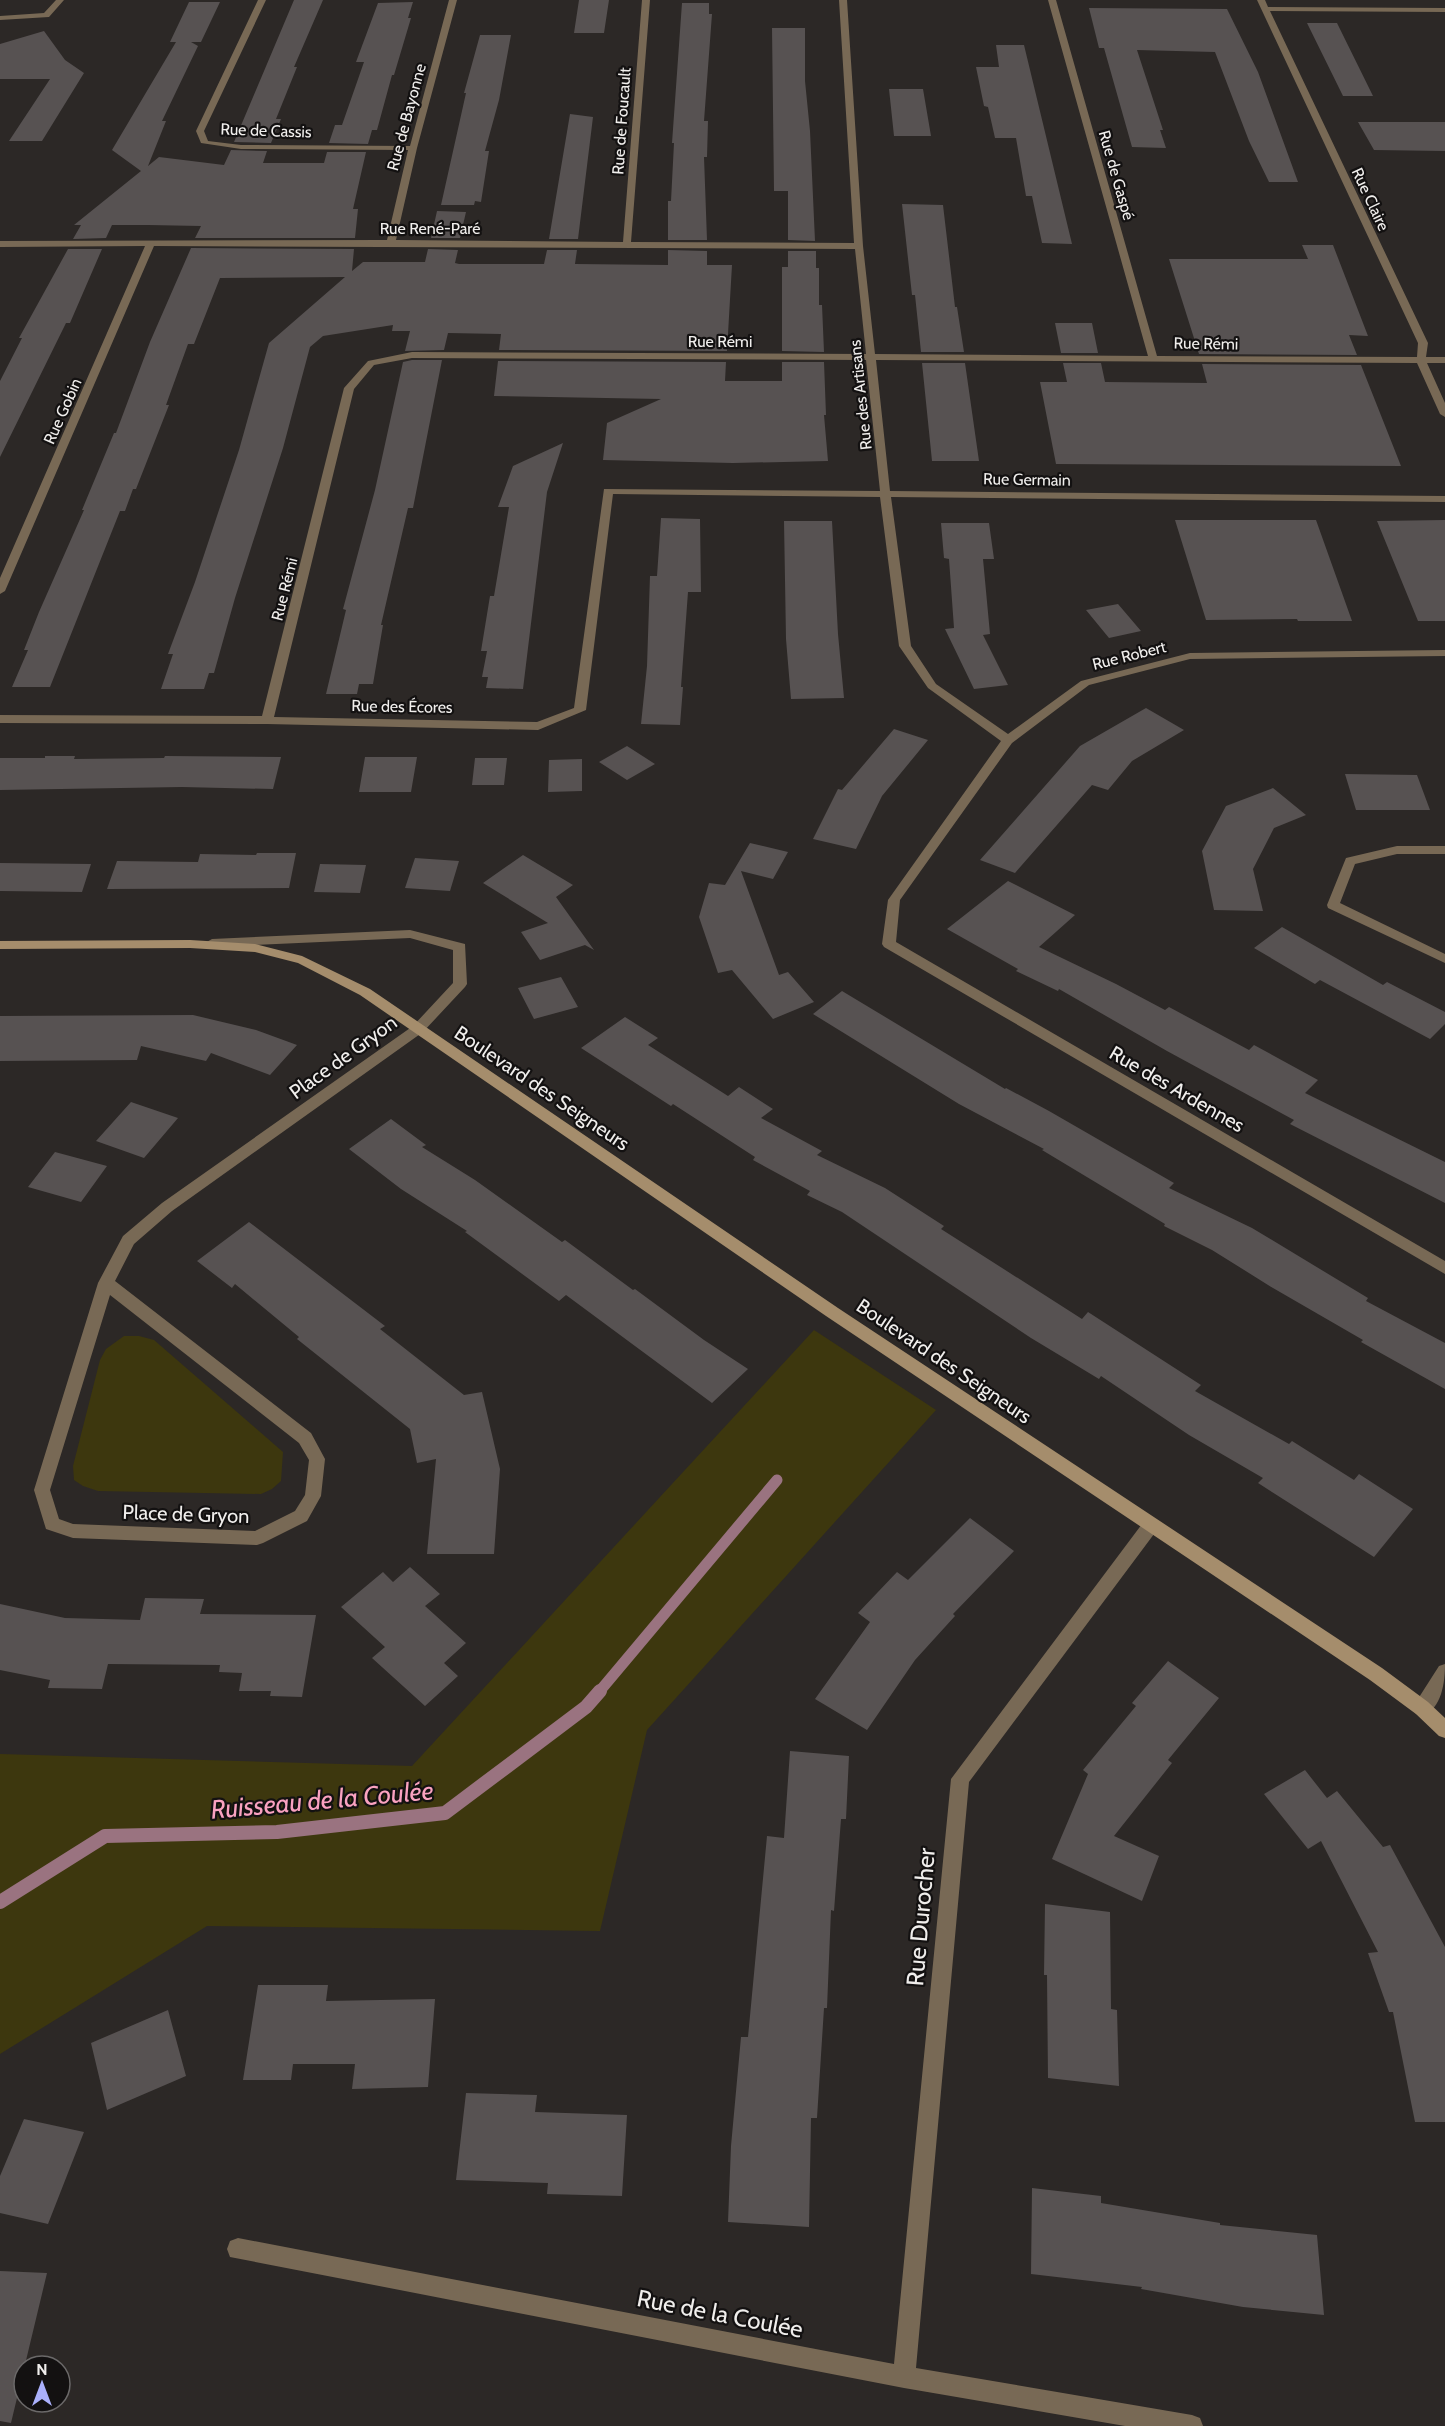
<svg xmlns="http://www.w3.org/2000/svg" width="1445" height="2426" viewBox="0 0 1445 2426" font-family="Cabin,sans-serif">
<rect width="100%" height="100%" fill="#2c2826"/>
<path fill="#3d370e" d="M814,1330L936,1410L647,1730L600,1931L207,1926L0,2054V1754L412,1766Z
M124,1336H139L154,1340L283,1452L281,1481L272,1489L261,1494L98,1491L83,1486L74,1480L73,1466L100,1360L106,1349Z"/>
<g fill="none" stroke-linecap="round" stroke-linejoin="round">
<path stroke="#9a7380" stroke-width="11" d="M599,1692L777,1480"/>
<path stroke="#9a7380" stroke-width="14" d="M0,1902L105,1836L277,1832L445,1813L586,1707L600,1691"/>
</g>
<path fill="#575252" d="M294,0H323L294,67H297L276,119H281L271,143L234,142Z
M579,0H609L604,33H574Z
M189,2H220L201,42H191L198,46L162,121H166L148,166L159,157L224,165L231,150L267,151L263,163H324L327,152H366L353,209H358L355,238H195L201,226L148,225H112L106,238L73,239L81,225H74L141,171L112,150L176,42H170Z
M413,2L408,18H411L394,75H392L377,130H372L368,144L329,143L335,125H342L364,62H356L378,3Z
M682,3H709V14H712L704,121H708L707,157H704L707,240H668V201H671L674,143H672Z
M1089,8L1227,9L1258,72L1298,182H1269L1249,141L1215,52L1137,50L1163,130H1160L1166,148L1132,147L1104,48H1099Z
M1307,23H1337L1373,96H1343Z
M772,28H805V81L810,131L815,241L788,240V191H774Z
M44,31L65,60L84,73L42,141H9L50,79H0V44Z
M480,35H511L499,100L485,151H489L481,202L475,201L474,205H441L466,93H464Z
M996,45H1024L1072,244L1042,243L1032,196H1026L1016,138H995L988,107L984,106L976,67H999Z
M889,89H923L931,136H894Z
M570,114L593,117L578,239H549Z
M1358,122H1445V151L1374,150Z
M902,204L943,205L955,307H957L964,352H921L915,295H912Z
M437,211L466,212L460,238H431Z
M1302,245H1333L1368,336L1349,335L1357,355L1199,354L1169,259H1308Z
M191,248L354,249L352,271L363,262H425L428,249L458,250L455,263L459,264H544L547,250H577L575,264L668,265V250L707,251V265H732L727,351L499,350L501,334L448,333L444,350L405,351L410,331H392L393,325L323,336L310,347L283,448L235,598L214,673H209L204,689H161L173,654H168L195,582L239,450L269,343L345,277L220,278L194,344H188L166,405H169L136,489H133L125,511H120L50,687H12L28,650H24L39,612L84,510H82L114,433H116L150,342Z
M68,249H102L70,323H66L0,457V381L22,338H19Z
M788,251H816V268H819V305H822L824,352L782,351V267H788Z
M1055,323H1092L1098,353H1061Z
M412,360H442L413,508H408L381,625H383L373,684H359L357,694H326L346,610L343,609L375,490L403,362Z
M498,361L726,362L725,381H782V362H824L826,415H824L828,461L733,463L603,460L607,423L661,399L494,396Z
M922,363H965L979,461H932Z
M1063,363H1101L1105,382L1207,383L1202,364L1361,365L1401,466L1056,464L1040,382H1067Z
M563,443L547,492L523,689L486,688L488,677H482L487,651H481L490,596H494L509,507H498L513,466Z
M661,518L700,519L701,592H688L681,687H683L680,725L641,724L647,666L650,576H657Z
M1175,520H1316L1352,621H1298L1297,619L1206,620Z
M1445,520V621H1418L1377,521Z
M784,521H832L838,634L844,698L791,699L786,639Z
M941,523H989L994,559H983L990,634L983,635L1008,685L974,689L945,629L954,628L949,559L944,558Z
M1118,604L1141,631L1109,638L1086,610Z
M1146,708L1184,730L1132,761L1108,790L1092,785L1015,873L980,860L1080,746Z
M894,729L928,740L882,796L856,849L813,839L838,789L842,790Z
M627,746L655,764L627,780L599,762Z
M45,756H75L74,759L164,758L165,756L281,757L273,789L182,787L0,790V758H45Z
M365,757H417L411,792H359Z
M475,758H507L504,785H472Z
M582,759V791L548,792L549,760Z
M1345,774L1417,775L1430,810H1356Z
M1273,788L1306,815L1274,828L1253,869L1263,911L1214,910L1202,851L1226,806Z
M750,843L788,852L773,879L741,871L779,975L788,972L814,1002L773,1019L732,970L718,973L699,917L709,883L725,885Z
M257,853H296L289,888L107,889L117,861L198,862L200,854L256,855Z
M523,855L573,885L556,897L594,950L585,945L540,960L521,932L548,923L483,883Z
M415,858L459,861L450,891L405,888Z
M0,863L91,864L82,892L0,891Z
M320,864L366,865L360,893L314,892Z
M1008,881L1075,915L1039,947L1116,984L1165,1010L1169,1007L1249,1050L1254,1045L1318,1080L1305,1093L1445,1162V1203L1290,1124L1294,1120L1167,1051L1059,989L1058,991L1016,971L1018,969L947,929Z
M1282,927L1383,985L1387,982L1445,1012V1024L1430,1039L1320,980L1315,984L1254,948Z
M561,977L578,1007L534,1019L518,988Z
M842,991L1005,1089L1006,1088L1049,1111L1174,1183L1169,1188L1252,1228L1368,1298L1366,1301L1445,1343V1389L1361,1342L1363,1340L1273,1288L1212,1250L1164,1226L1165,1224L1042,1150L1044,1149L959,1104L813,1014Z
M193,1015L256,1030L297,1045L270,1075L211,1053L206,1061L141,1046L137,1060L0,1061V1016Z
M625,1017L658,1038L648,1045L728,1096L739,1087L773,1109L761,1118L822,1151L817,1155L885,1188L944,1226L941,1229L1082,1319L1088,1312L1201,1385L1195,1391L1289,1444L1292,1441L1354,1480L1359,1474L1413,1509L1374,1557L1258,1483L1263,1478L1189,1435L1101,1376L1099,1379L1031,1338L842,1212L807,1195L810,1191L753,1160L755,1157L673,1104L671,1106L581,1048Z
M131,1102L178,1118L144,1158L96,1141Z
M391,1119L426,1145L422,1147L475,1180L562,1242L565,1240L633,1290L635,1289L704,1340L748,1369L712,1403L566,1295L559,1301L465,1232L467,1231L401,1189L349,1149Z
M55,1152L107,1166L81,1202L28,1187Z
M249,1222L385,1326L380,1329L464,1395L482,1392L500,1469L494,1554H427L436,1459L417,1463L410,1429L297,1339L299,1337L235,1284L232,1288L197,1261Z
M970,1518L1014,1551L953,1614L955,1616L915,1660L867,1730L815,1699L870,1622L858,1613L897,1572L908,1580Z
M410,1567L440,1594L425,1606L466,1643L444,1663L458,1676L425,1706L372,1658L385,1647L341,1607L383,1572L393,1582Z
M145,1598L204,1599L200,1614L316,1615L302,1697L270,1696L271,1691H239L242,1673L219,1672L220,1665L108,1664L102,1689L48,1688L50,1680L0,1670V1604L65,1618L140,1620Z
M1168,1661L1219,1698L1168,1760L1172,1763L1114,1836L1159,1856L1142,1901L1052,1859L1088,1774L1083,1770L1136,1706L1132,1703Z
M790,1751L849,1756L846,1819H841L834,1911L831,1910L827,2008H824L817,2118H811L809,2227L728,2222L731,2146L741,2037H748L767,1836L784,1838Z
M1305,1770L1327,1798L1337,1791L1383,1847L1390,1845L1445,1947V2122H1415L1393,2012H1389L1368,1953L1378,1952L1321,1841L1308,1849L1264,1794Z
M1045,1904L1110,1912L1111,2009L1117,2010L1119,2086L1048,2078L1047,1975H1044Z
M258,1985H328L326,2001L435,1999L428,2087L352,2089L355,2064H293L291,2080H243Z
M168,2010L186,2076L107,2110L91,2043Z
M466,2093L537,2095L535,2112L627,2115L622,2196L547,2194L548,2183L456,2180Z
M24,2119L84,2132L48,2224L0,2213V2176Z
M1032,2188L1101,2196V2203L1220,2223V2225L1317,2235L1324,2315L1243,2307L1141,2289L1142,2287L1031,2274Z
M0,2271L47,2273L11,2423L0,2421Z"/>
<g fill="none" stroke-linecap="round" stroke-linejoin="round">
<path fill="#786955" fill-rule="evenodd" d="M56,0H64L49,17L0,20V16L44,13Z
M258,0H266L204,131L208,141L241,145L410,146L449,0H457L417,148L396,240L623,242L642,0H650L631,242L854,243L839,0H847L863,246L875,354L1148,356L1048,0H1056L1157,356L1417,357L1418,343L1257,0H1265L1268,7L1445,8V12L1270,11L1428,343L1426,357H1445V363H1427L1445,403V417L1440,414L1417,363L876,360L890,491L1445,496V502L891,497L911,646L936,684L1008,734L1081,681L1190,653L1445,650V656L1190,659L1089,685L1012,743L900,900L896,942L1445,1261V1274L884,947L882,944L888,900L1001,741L928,688L899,646L880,497L613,494L586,710L538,730L267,724L0,723V715L262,716L344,388L368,361L412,352L866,354L855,249L154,246L5,591L0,594V578L145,246L0,247V241L387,240L408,150L241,149L201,143L196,131ZM412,358L866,360L880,491L604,489L574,708L537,722L274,717L354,389L374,365Z
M1397,846H1445V854H1397L1355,864L1340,903L1445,954V963L1328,908L1327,905L1346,858Z
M410,930L465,944L467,984L465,987L423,1032L172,1211L134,1244L115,1281L311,1433L325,1459L321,1496L307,1521L263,1543L257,1545L73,1538L46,1529L34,1490L98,1283L123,1236L162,1203L413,1026L453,983V950L410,938L212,947L205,943L212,939ZM110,1295L299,1443L309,1460L305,1495L295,1511L255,1531L73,1524L59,1519L50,1490Z
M1151,1518L1157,1520L1160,1525L1157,1530L969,1782L916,2368L1192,2415L1200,2418L1203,2426H1125L904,2388L230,2257L227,2249L230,2241L238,2238L894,2364L951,1779L1145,1520Z
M1445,1664C1445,1682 1442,1709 1422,1716L1416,1714L1413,1708L1416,1702L1439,1666Z"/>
<path fill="#a58d6c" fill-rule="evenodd" d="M190,940L255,944L302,956L370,989L838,1308L1382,1668L1428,1702L1445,1718V1738L1439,1736L1416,1714L1370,1680L826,1316L360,995L298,963L255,952L190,948L0,949V941Z"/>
</g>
<g text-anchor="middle" stroke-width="4.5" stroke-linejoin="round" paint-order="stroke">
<g font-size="16" fill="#f0eeec" stroke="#131111">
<text transform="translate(406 117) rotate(-75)" y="6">Rue de Bayonne</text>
<text transform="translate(621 121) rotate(-86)" y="6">Rue de Foucault</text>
<text transform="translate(266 130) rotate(2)" y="6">Rue de Cassis</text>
<text transform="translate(1117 175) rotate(74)" y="6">Rue de Gaspé</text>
<text transform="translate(1371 199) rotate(65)" y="6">Rue Claire</text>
<text x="430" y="234">Rue René-Paré</text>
<text x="720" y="347">Rue Rémi</text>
<text transform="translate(1206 343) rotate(1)" y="6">Rue Rémi</text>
<text transform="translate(860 395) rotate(-96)" y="6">Rue des Artisans</text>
<text transform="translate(62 411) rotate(-66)" y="6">Rue Gobin</text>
<text transform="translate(1027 479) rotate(1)" y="6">Rue Germain</text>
<text transform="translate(284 589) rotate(-76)" y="6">Rue Rémi</text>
<text transform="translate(1129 655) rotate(-14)" y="6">Rue Robert</text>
<text transform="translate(402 706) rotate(1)" y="6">Rue des Écores</text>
</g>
<g font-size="20" fill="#f0eeec" stroke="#131111">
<text transform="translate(343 1057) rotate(-36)" y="7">Place de Gryon</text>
<text transform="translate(542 1088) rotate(34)" y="7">Boulevard des Seigneurs</text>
<text transform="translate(1177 1089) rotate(30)" y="7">Rue des Ardennes</text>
<text transform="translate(944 1361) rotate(34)" y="7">Boulevard des Seigneurs</text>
<text transform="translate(186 1514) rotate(2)" y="7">Place de Gryon</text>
</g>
<g font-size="24" fill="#f0eeec" stroke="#131111">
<text transform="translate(921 1917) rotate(-85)" y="8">Rue Durocher</text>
<text transform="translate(720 2314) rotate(11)" y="8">Rue de la Coulée</text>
</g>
<g font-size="26" font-style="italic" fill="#faa2c0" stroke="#131111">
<text transform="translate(322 1800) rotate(-5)" y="9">Ruisseau de la Coulée</text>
</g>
</g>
<g transform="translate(42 2384)"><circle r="28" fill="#131111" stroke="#6b6969" stroke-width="1.5"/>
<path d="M0-4.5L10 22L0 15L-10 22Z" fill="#aab0fb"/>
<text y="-9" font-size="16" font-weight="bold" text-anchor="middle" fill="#f0eeec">N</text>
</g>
</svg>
